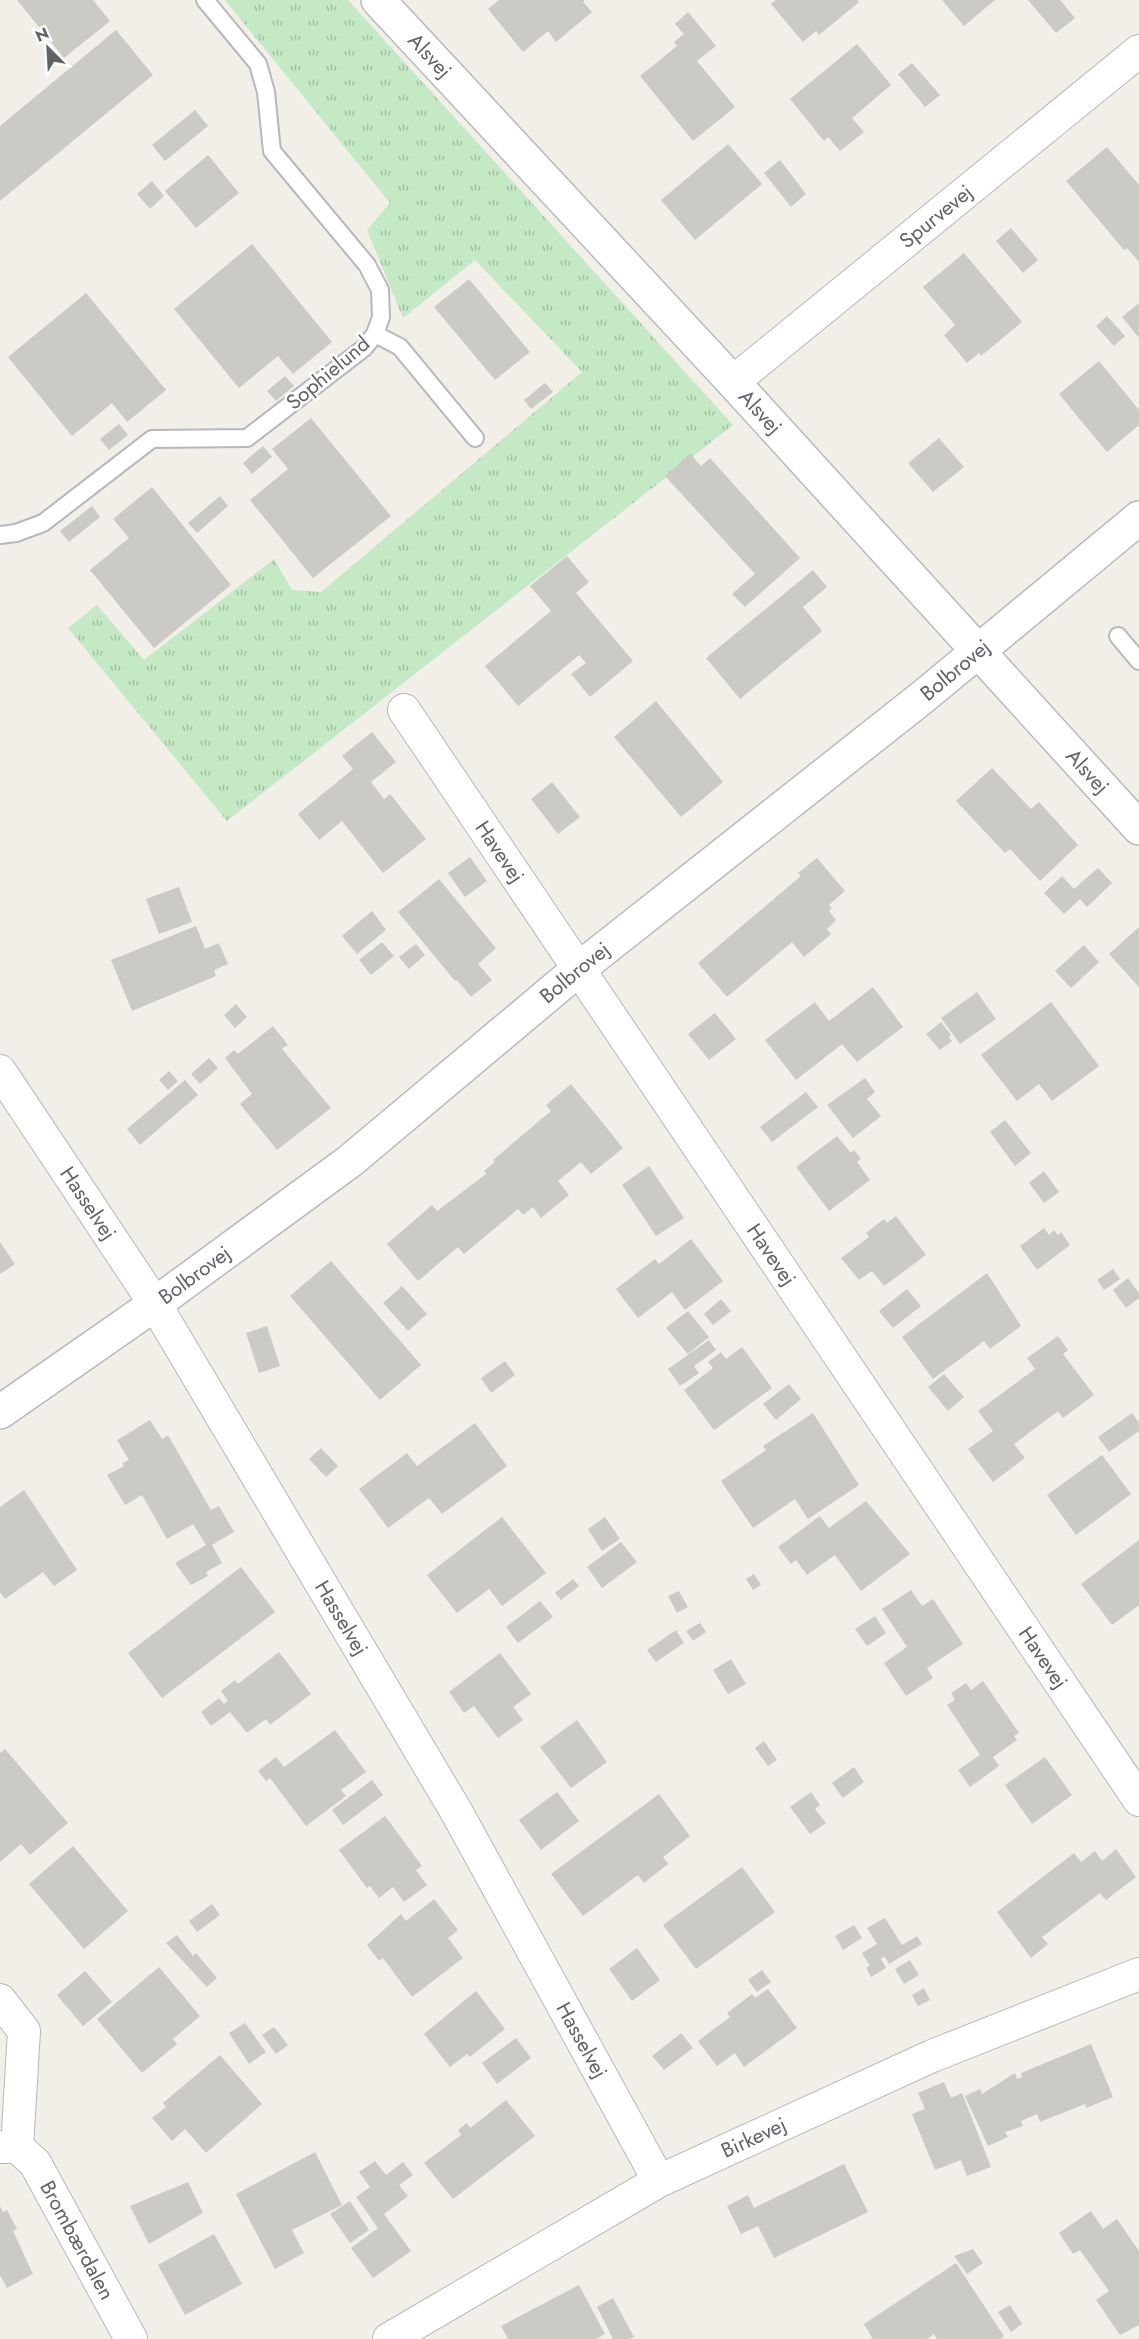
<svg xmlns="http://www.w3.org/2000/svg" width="1139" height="2339" viewBox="0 0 1139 2339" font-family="Jost,sans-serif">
<defs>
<pattern id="grass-tufts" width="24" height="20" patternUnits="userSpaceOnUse" patternTransform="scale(1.5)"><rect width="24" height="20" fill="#c5e8c5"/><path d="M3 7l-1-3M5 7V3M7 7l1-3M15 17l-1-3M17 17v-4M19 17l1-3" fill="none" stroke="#a3c0a4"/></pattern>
</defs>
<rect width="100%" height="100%" fill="#f1efe8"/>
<path fill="url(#grass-tufts)" d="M225,0H348L733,425L227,821L68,628L97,605L144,660L274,559L292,590L321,592L582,372L475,260L403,318L367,230L390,203Z"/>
<path fill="#cccac5" d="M17,0H93L110,21L64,58Z
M499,0H585L583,2L592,12L556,42L548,31L523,52L488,9Z
M776,0H857L859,2L819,35L816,31L803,42L771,4Z
M942,0H995L964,26Z
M1028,0H1060L1075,18L1056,33Z
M688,12L716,46L697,61L735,107L693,141L640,76L677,46L674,42L684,34L675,24Z
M116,30L153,75L0,201V126Z
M857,44L891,85L852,118L864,132L840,151L828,137L824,141L790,99Z
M912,63L940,95L925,107L898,74Z
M195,110L208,126L165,161L152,145Z
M728,144L762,184L695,240L661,200Z
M1107,147L1139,185V262L1127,248L1124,250L1066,181Z
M208,155L239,193L196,228L165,191Z
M780,160L806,194L791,207L764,173Z
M152,181L164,196L150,209L137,194Z
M1011,228L1038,260L1023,273L996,241Z
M252,244L332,342L293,374L278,356L239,388L174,309Z
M964,253L1022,322L981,356L979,353L967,363L944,335L955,325L923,287Z
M469,279L530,352L495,380L434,307Z
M86,293L166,390L127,422L112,403L72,436L8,357Z
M1139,303V338L1122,317Z
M1107,316L1125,336L1114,346L1096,326Z
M1099,361L1139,410V425L1107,452L1059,394Z
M285,376L294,386L276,401L267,391Z
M545,383L553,392L531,409L524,400Z
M311,418L391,516L313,578L250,500L288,469L272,449Z
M119,424L128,435L109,450L100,439Z
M939,438L964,467L933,492L908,463Z
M263,446L272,457L252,474L243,463Z
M690,454L701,466L710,458L800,558L745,607L732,594L755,574L665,476Z
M152,487L231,585L154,648L90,570L129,538L113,519Z
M220,496L228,506L197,533L188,523Z
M92,506L100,517L69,542L60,531Z
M567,556L589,582L576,593L633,661L590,697L571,674L586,663L579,655L518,706L485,666L551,611L530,586Z
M813,570L827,587L803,607L822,631L740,699L706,658Z
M656,701L723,782L681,817L614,737Z
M372,732L396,762L371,782L384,799L390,794L426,839L383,873L342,821L319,840L298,814L353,769L342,756Z
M992,768L1031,809L1039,802L1078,845L1040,881L1010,849L1005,853L956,801Z
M552,782L580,817L558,834L531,799Z
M470,857L487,881L465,897L448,873Z
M817,858L845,891L829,905L832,908L829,911L836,920L827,929L831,934L804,957L792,942L727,997L698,963L801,876L798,873Z
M1098,868L1112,883L1087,907L1080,899L1064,914L1044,893L1062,876L1074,889Z
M439,879L496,948L478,964L492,980L471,997L457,980L455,981L398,912Z
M179,887L192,922L159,934L146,899Z
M372,911L386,930L357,954L342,936Z
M196,926L205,949L219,943L228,964L214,970L216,976L132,1011L111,960Z
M1139,927V987L1109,954Z
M382,942L394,956L371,975L359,960Z
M416,944L425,955L409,969L399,957Z
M1084,945L1099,962L1071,988L1055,971Z
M873,987L903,1027L857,1062L842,1044L796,1080L765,1040L815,1002L829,1021Z
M977,992L996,1019L960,1044L941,1018Z
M1051,1002L1099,1066L1052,1101L1039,1084L1017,1101L981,1055Z
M236,1004L247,1017L235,1028L224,1015Z
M715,1013L736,1039L709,1060L688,1034Z
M941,1022L951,1035L949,1037L952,1041L940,1050L926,1034Z
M273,1026L288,1045L282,1049L331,1108L277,1150L240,1104L252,1094L225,1058L234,1050L238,1054Z
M209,1058L218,1068L200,1084L191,1074Z
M169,1071L178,1081L168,1090L159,1080Z
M865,1078L875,1092L867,1099L881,1116L853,1138L827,1105Z
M185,1080L198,1095L140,1145L127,1129Z
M571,1084L623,1148L591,1174L581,1162L558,1181L569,1195L541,1218L533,1207L523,1215L518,1209L464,1254L458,1247L418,1281L387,1244L432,1205L437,1211L486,1174L484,1171L495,1162L493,1160L551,1111L546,1105Z
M806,1092L818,1107L772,1142L760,1127Z
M1005,1120L1031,1153L1015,1166L990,1132Z
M837,1136L851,1153L854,1150L861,1159L857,1162L870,1180L829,1211L796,1167Z
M649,1166L684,1218L656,1236L622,1185Z
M1044,1171L1059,1192L1044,1203L1029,1183Z
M896,1216L926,1255L884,1286L872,1271L859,1280L841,1258L869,1237L866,1233L884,1219L887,1223Z
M1044,1228L1049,1235L1054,1230L1058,1235L1061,1232L1070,1245L1037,1270L1020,1246Z
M691,1239L723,1281L685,1310L672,1292L638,1318L616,1289L655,1259L659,1264Z
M0,1242L15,1264L0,1274Z
M331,1261L421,1365L380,1400L290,1296Z
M1113,1269L1120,1279L1104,1290L1097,1280Z
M987,1273L1021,1326L990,1349L984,1341L933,1379L902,1337Z
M1128,1278L1139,1293V1298L1126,1308L1113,1290Z
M402,1286L427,1314L408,1331L383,1303Z
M907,1289L921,1306L893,1328L879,1311Z
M721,1299L731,1311L713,1325L704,1314Z
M688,1311L709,1337L688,1354L666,1328Z
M267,1326L280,1366L259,1373L246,1333Z
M1058,1336L1068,1350L1063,1354L1094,1395L1063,1418L1058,1411L1014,1444L1025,1458L993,1482L968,1449L993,1431L978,1411L1035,1369L1027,1358Z
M709,1340L716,1350L694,1366L699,1373L680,1386L668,1369Z
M742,1347L772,1388L714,1430L684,1390L713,1368L708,1362L721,1352L726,1359Z
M505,1361L515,1375L491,1393L481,1378Z
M944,1374L964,1397L948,1411L928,1387Z
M789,1384L801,1399L776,1420L763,1404Z
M813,1413L859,1485L808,1519L795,1499L753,1528L721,1481L766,1450L763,1446Z
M1132,1413L1139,1423V1431L1109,1452L1098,1437Z
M150,1420L162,1439L168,1435L211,1510L219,1506L234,1532L212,1545L222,1563L206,1572L208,1576L191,1585L175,1563L206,1545L193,1524L167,1539L142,1495L125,1505L107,1475L124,1466L122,1463L129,1460L117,1440Z
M475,1423L507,1466L442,1514L429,1498L388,1528L359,1489L407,1453L417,1466Z
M321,1448L338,1466L326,1477L309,1459Z
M1102,1455L1131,1494L1076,1535L1047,1495Z
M24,1490L77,1570L54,1586L43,1572L5,1599L0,1592V1507Z
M866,1501L910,1554L861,1591L835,1555L807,1575L796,1560L791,1564L778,1547L820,1516L829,1528Z
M502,1517L546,1573L502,1606L489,1589L457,1613L427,1575Z
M605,1517L620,1539L602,1551L588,1529Z
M1139,1540V1605L1112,1625L1081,1584Z
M621,1542L637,1562L602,1588L587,1567Z
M241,1567L275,1612L162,1698L128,1653Z
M754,1574L761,1585L753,1590L746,1579Z
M573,1579L579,1586L561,1600L555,1593Z
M911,1590L922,1606L933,1599L963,1644L927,1668L933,1678L906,1696L884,1663L907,1647L882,1609Z
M679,1591L688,1607L677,1613L668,1596Z
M540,1601L553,1617L518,1643L506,1627Z
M875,1616L886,1633L867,1646L855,1629Z
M700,1623L706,1632L693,1641L686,1631Z
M676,1630L684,1643L656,1662L647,1650Z
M279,1652L311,1694L270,1725L266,1719L247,1733L230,1712L211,1726L201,1712L219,1698L224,1704L228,1701L221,1691L235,1680L238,1684Z
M500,1653L531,1694L513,1707L523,1720L498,1738L474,1706L464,1713L449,1692Z
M731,1659L746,1684L728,1694L713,1670Z
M983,1681L1019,1733L1014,1736L1017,1740L993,1757L999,1766L970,1787L958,1770L980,1755L947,1705L955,1700L951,1693L966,1683L971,1690Z
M577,1720L607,1762L571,1788L540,1747Z
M335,1730L366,1772L341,1790L346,1796L306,1826L270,1778L266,1781L258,1771L276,1757L284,1767Z
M764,1741L777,1760L768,1766L755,1748Z
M5,1749L68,1823L30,1855L21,1844L0,1862V1753Z
M1045,1757L1072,1795L1032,1824L1005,1785Z
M854,1767L864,1782L843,1798L832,1783Z
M372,1780L383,1795L343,1825L332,1810Z
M557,1792L579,1821L541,1850L519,1820Z
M811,1792L820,1805L815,1809L826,1823L810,1834L790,1807Z
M659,1794L690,1836L663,1857L668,1864L644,1883L638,1875L583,1916L551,1874Z
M385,1816L422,1866L416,1870L427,1885L404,1902L393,1887L379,1898L370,1886L367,1888L339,1850Z
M73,1846L128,1911L84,1949L29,1884Z
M1116,1849L1136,1877L1106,1900L1100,1893L1042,1937L1048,1944L1031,1958L997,1912L1074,1853L1081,1862L1095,1851L1102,1861Z
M742,1867L775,1912L696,1969L663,1925Z
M434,1899L458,1930L448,1938L463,1958L412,1997L383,1958L379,1961L367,1945L401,1914L406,1921Z
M212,1904L220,1915L197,1932L189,1921Z
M885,1918L902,1945L917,1936L922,1944L889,1964L884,1956L881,1959L886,1968L871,1977L866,1967L870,1966L862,1953L877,1944L867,1928Z
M854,1925L862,1938L843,1950L835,1936Z
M177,1935L193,1956L196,1953L217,1978L207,1987L166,1943Z
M637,1948L660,1980L632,2001L609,1969Z
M910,1960L919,1975L904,1984L895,1969Z
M159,1967L200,2016L173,2039L177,2044L142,2073L97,2019Z
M762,1970L771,1982L757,1992L748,1980Z
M85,1971L112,2002L83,2026L57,1995Z
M924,1988L930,2000L918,2006L912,1995Z
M768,1989L797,2028L744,2067L735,2053L717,2066L698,2041L730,2017L727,2013L752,1994L755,1998Z
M476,1991L505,2029L470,2057L467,2054L450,2067L424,2034Z
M245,2023L266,2052L249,2064L229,2033Z
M274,2027L288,2045L276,2054L262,2035Z
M681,2033L693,2048L664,2070L652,2056Z
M516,2038L531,2058L497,2084L482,2063Z
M1091,2044L1113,2097L1086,2108L1085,2104L1040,2122L1037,2114L1021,2121L1023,2126L1005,2132L1008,2137L988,2146L965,2096L980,2089L982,2094L1015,2073L1017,2079L1022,2077L1021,2073Z
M220,2055L262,2104L206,2153L185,2129L172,2141L152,2118L166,2107L163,2103Z
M944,2082L951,2098L962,2093L991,2167L967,2176L961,2160L935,2170L912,2114L925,2109L918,2093Z
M506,2100L535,2136L453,2199L424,2163L461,2135L458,2130L467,2123L470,2128Z
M315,2152L342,2205L292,2230L304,2253L275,2269L236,2194Z
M375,2161L386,2175L403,2162L413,2175L399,2185L408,2196L384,2214L411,2251L373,2278L351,2248L378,2228L356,2197L370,2187L359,2172Z
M844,2164L868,2212L774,2258L758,2226L741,2234L727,2206L748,2195L754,2208Z
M188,2182L203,2213L149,2244L130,2206Z
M350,2201L369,2230L350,2243L330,2214Z
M0,2206L3,2212L7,2210L17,2229L13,2231L33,2274L7,2288L0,2275Z
M1091,2211L1103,2229L1117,2219L1139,2251V2325L1120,2335L1096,2300L1109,2291L1080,2250L1073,2254L1059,2233Z
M214,2234L242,2284L185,2315L158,2265Z
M973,2249L983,2263L967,2274L954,2256Z
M956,2263L1004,2336L1000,2339H937L934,2334L927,2339H873L864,2324Z
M579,2285L605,2334L596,2339H508L501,2326Z
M613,2298L634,2337L629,2339H613L597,2307Z
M1010,2305L1022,2324L1011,2332L998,2312Z"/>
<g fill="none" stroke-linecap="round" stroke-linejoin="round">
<g stroke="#b5b8bc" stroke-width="20">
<path id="lane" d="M375,334L400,347L475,438
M0,535L16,533L43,523L152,439L247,438L364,348L375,334L381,317L380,290L367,265L272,151L266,92L258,64L205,0
M1118,636L1139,661"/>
</g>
<g stroke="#b5b8bc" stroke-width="34">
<g id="street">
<path id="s1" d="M733,382L1139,51"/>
<path id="s2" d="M404,710L1139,1800"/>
<path id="s3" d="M0,1071L155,1304L456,1811L659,2181"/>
<path d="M0,2000L24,2031L17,2147"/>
<path id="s4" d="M0,2147H17L35,2163L131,2339"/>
<path id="s5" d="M389,2339L659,2181L932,2056L1139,1974"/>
</g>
</g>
<g stroke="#b6babf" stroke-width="36">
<g id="secondary">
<path id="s6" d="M378,0L733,382L1139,828"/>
<path id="s7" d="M0,1412L155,1304L350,1161L580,968L924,696L1139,518"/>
</g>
</g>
<use href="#lane" stroke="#fff" stroke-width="16"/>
<use href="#street" stroke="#fff" stroke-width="32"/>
<use href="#secondary" stroke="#fff" stroke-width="33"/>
</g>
<g text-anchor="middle" stroke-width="5" stroke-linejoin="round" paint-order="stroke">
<g font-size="21" fill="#5f6368" stroke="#fff">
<text dy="7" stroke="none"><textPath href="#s6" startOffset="76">Alsvej</textPath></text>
<text dy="7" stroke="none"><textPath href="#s1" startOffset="262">Spurvevej</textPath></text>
<text transform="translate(328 373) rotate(-40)" y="7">Sophielund</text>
<text dy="7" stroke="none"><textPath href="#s6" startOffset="562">Alsvej</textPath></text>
<text dy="7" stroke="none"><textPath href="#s7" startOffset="1210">Bolbrovej</textPath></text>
<text dy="7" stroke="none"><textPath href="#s6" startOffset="1048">Alsvej</textPath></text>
<text dy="7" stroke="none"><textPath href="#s2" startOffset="171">Havevej</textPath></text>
<text dy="7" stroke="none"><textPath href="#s7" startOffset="724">Bolbrovej</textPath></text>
<text dy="7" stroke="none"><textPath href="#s3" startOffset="159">Hasselvej</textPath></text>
<text dy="7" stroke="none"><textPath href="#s2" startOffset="657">Havevej</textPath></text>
<text dy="7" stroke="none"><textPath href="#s7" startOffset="238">Bolbrovej</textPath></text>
<text dy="7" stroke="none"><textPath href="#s3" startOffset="645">Hasselvej</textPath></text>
<text dy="7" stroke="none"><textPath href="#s2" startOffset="1143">Havevej</textPath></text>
<text dy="7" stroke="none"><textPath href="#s3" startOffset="1131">Hasselvej</textPath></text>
<text dy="7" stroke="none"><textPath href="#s5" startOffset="417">Birkevej</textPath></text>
<text dy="7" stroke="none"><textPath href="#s4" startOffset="129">Brombærdalen</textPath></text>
</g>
</g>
<g transform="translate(48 48) rotate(336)" stroke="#ffffff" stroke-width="4.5" paint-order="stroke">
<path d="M0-4.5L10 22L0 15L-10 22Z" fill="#5f6368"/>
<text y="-9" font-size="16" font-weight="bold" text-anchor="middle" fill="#5f6368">N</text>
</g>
</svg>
